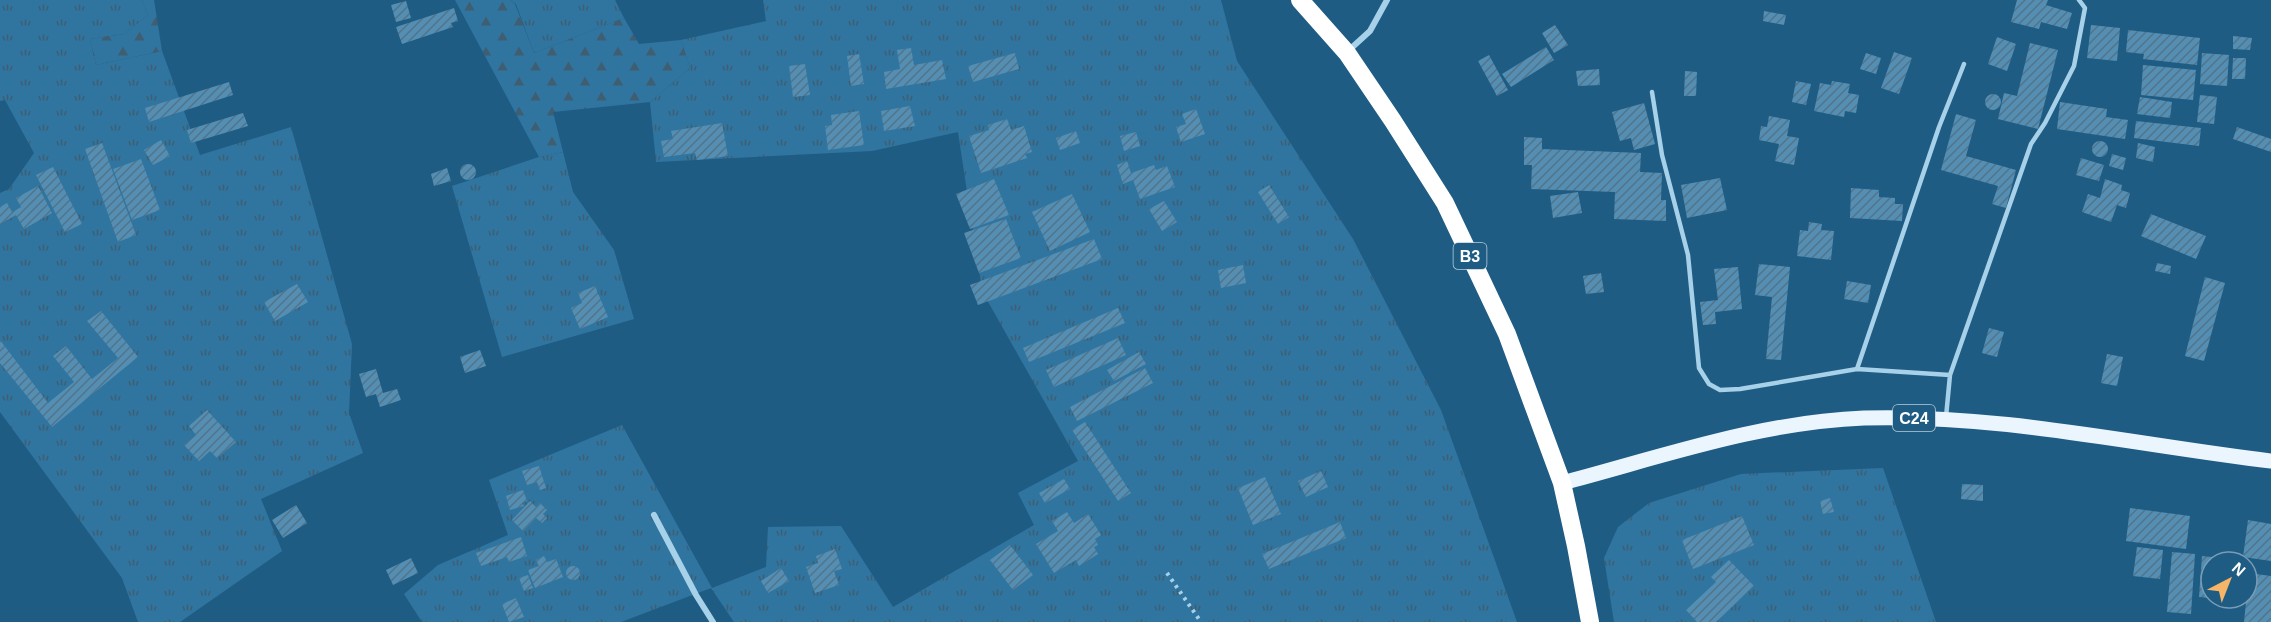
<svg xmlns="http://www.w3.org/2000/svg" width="2271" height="622" viewBox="0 0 2271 622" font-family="Helvetica,sans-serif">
<defs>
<pattern id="grass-tufts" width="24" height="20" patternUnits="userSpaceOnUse" patternTransform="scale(1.5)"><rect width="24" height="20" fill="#2f75a0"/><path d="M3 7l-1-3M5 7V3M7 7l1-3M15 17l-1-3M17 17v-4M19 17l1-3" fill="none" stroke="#3f5e72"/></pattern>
<pattern id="forest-firs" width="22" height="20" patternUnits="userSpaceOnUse" patternTransform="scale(1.5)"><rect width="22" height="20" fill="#2f75a0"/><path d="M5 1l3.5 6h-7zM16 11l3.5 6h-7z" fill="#3f5e72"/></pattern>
<pattern id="building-hatch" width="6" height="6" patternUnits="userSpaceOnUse" patternTransform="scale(1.5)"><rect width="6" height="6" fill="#548eb2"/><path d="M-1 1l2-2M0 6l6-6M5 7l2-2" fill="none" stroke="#517489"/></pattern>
</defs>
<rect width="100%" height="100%" fill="#1f5c84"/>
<path fill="url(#grass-tufts)" d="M0,0H142L148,15L124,34L90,39L96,65L162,51L200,155L291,127L352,344L349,413L363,453L261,499L282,551L180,622H138L122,578L0,412V193L9,189L34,153L5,100L0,101Z
M510,0H615L624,18L534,53L516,4Z
M763,0H1221L1237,61L1353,239L1441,410L1517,622H734L711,588L621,622H422L404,594L438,565L508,535L489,480L622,425L712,588L766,567L768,527L841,526L893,607L1034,525L1018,493L1078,461L982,291L958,132L872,151L656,162L650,102L690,68L681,40L766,21Z
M563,152L573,192L614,250L634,319L502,357L452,186L539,157Z
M1883,468L1936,622H1614L1604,558L1618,527L1649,503L1741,474Z"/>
<path fill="url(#forest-firs)" d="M142,0H154L162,51L96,65L90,39L124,34L148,15Z
M455,0H510L515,4L534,53L624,18L639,44L681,40L690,68L650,102L553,112L563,152L539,157Z"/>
<path fill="url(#building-hatch)" d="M2017,0H2048L2046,5L2072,13L2067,29L2041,22L2039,29L2011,22Z
M406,1L411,18L396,22L391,5Z
M454,8L458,21L451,23L453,27L402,44L396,27Z
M1764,11L1786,15L1784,25L1763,21Z
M1555,25L1568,45L1554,53L1542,33Z
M2091,25L2120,28L2117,61L2087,58Z
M2128,30L2200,38L2197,65L2143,59L2144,54L2126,52Z
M2233,36L2252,38L2250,50L2233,49Z
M1997,37L2016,44L2007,71L1988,64Z
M2030,43L2058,50L2038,129L1998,119L2004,93L2017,96Z
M1546,47L1554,60L1511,87L1502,74Z
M911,48L914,65L942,60L946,79L886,89L884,72L900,69L897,50Z
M1894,52L1912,58L1899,94L1881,88Z
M1015,53L1019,69L973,82L968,66Z
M1866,53L1881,58L1876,74L1860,69Z
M2202,53L2229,55L2227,86L2200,84Z
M859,54L864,84L851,86L847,56Z
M1489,55L1508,90L1497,96L1478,61Z
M2233,58H2246L2245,79H2232Z
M805,64L810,95L793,97L789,66Z
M2143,65L2196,70L2193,100L2141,95Z
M1599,69L1600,85L1578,86L1576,71Z
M1685,71L1697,72L1696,96H1684Z
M1796,81L1811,84L1806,105L1792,102Z
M1832,81L1850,84L1848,93L1859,95L1856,113L1845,111L1844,117L1814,111L1820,83L1831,85Z
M229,82L233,95L149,122L145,108Z
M1985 102a8 8 0 1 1 16 0a8 8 0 1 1-16 0Z
M2200,95L2217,97L2214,124L2197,122Z
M2140,97L2172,102L2170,118L2137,114Z
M2060,102L2107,109L2106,117L2128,120L2125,139L2057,129Z
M1644,103L1655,144L1634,150L1631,138L1620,141L1612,112Z
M910,106L915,126L884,131L881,111Z
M1196,109L1205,134L1181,142L1176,127L1186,124L1182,114Z
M859,111L864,145L828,150L825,126L832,125L831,115Z
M243,113L248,126L191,143L187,130Z
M1956,114L1976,120L1966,156L2016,170L2006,208L1992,204L1998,186L1941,170Z
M1769,116L1790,120L1787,136L1799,138L1794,165L1775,161L1779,144L1759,140L1761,126L1767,127Z
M1007,119L1011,130L1024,126L1032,152L1025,154L1027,158L981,173L969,136L989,130L988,125Z
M2136,121L2201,128L2199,146L2134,138Z
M722,123L728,156L697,160L695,153L664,157L661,141L673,139L671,131Z
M2237,127L2271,139V152L2233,139Z
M1076,131L1080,143L1060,150L1056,138Z
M1136,132L1140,146L1124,151L1120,136Z
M1524,137L1542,138V149L1641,153L1640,172L1662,173L1661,200H1666V221L1614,219L1615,192L1531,189L1532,165H1524Z
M161,140L170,156L153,165L144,150Z
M2092 149a8 8 0 1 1 16 0a8 8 0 1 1-16 0Z
M102,143L136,235L118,242L85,149Z
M2138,143L2155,147L2153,162L2136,158Z
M2112,154L2126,158L2123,170L2109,166Z
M2081,158L2104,165L2099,181L2076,175Z
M141,159L160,210L132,220L113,169Z
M1127,161L1131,173L1154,165L1156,170L1167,166L1175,187L1140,199L1133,180L1123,184L1117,165Z
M460 172a8 8 0 1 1 16 0a8 8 0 1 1-16 0Z
M53,167L82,224L65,232L36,175Z
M447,168L451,181L434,186L431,174Z
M1720,178L1727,210L1687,218L1681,185Z
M994,179L1009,215L970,229L956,194Z
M2105,179L2122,185L2121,190L2130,193L2126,208L2117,205L2111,222L2082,212L2088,194L2100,198Z
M1269,185L1289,217L1278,224L1258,192Z
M38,186L52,213L24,229L16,215L0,224V207L7,203L12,212L21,207L16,198Z
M1851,188L1879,190V197L1895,198V204H1903L1902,221L1850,218Z
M1578,192L1582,213L1553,218L1550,196Z
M1072,194L1090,232L1050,251L1032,212Z
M1164,201L1177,222L1162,231L1149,209Z
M2151,214L2206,236L2196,259L2141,236Z
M1006,219L1021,258L979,273L964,233Z
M1809,222L1822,224L1821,230L1834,231L1831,260L1797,256L1800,230L1808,231Z
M1094,239L1102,259L978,305L970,285Z
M2157,263L2171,266L2170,274L2155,271Z
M1759,264L1790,267L1781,360L1766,359L1772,297L1755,295Z
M1243,265L1246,283L1221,288L1218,270Z
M1738,267L1742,309L1715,312L1716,324L1703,325L1700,302L1718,300L1714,269Z
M1601,273L1604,292L1586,294L1583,276Z
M2205,277L2225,283L2204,361L2185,356Z
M1847,281L1871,285L1868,303L1844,299Z
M297,284L308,302L275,321L264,302Z
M595,286L608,317L580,329L571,308L582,303L578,293Z
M1118,308L1125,323L1029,362L1023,348Z
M101,311L138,357L52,427L0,363V340L48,403L74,382L53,356L66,346L92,379L118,358L87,321Z
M1989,328L2004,332L1997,357L1982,353Z
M1118,338L1126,355L1054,387L1046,370Z
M480,350L486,366L465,373L460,357Z
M1139,352L1146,364L1114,381L1107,370Z
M2107,354L2123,357L2117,386L2101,383Z
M1145,368L1153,383L1077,421L1070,407Z
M376,369L383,393L397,389L401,400L380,407L376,394L366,397L359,374Z
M207,410L236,442L217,458L210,451L199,461L184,445L196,435L189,426Z
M1085,422L1131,493L1118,501L1072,430Z
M539,466L546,488L540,490L537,482L527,485L522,471Z
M1321,471L1328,487L1306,497L1298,481Z
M1265,477L1281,514L1253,525L1238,488Z
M1064,479L1070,489L1045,503L1039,493Z
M1962,484L1983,485V501L1961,499Z
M523,490L527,501L522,503L524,506L510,510L506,496Z
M1830,498L1834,512L1823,514L1820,501Z
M530,501L536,507L540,503L547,510L543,514L547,518L542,523L536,518L523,531L512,520Z
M296,505L307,523L283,538L272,520Z
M2130,508L2190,516L2186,549L2126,541Z
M1067,512L1074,523L1088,514L1101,535L1095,539L1098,545L1094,547L1098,554L1079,566L1076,560L1054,573L1036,544L1058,531L1052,521Z
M1742,516L1754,545L1693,569L1682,540Z
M2248,520L2271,524V561L2243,557Z
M1340,522L1346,538L1269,569L1262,554Z
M521,537L527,556L509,562L507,557L481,566L476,553Z
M1010,545L1033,575L1013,590L990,560Z
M2137,547L2163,550L2160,579L2133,576Z
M835,549L842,569L834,571L839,585L815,593L806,567L818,563L816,556Z
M2172,552L2195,554L2191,614L2167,612Z
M544,556L547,562L556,559L563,577L535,588L528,570L539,566L536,560Z
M2202,556L2221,558V562H2211V598L2199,597Z
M411,558L418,573L393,585L386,570Z
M1729,560L1754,586L1716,622H1697L1686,610L1716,582L1711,577Z
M566 573a7 7 0 1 1 14 0a7 7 0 1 1-14 0Z
M781,568L789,581L768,593L761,581Z
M2249,573L2271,576V622H2244Z
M528,575L533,588L524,591L519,578Z
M516,598L524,617L509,622L502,604Z"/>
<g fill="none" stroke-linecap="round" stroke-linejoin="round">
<path stroke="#a7d0e9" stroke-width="4" stroke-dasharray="3 4.5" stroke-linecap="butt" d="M1167,573L1201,622"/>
<path stroke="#a7d0e9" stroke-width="4.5" d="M1652,92L1662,155L1688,255L1699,368L1709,384L1720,390L1740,389L1857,369L1950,375
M1857,369L1939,127L1964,64
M1946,417L1950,375L2031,144L2045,123L2074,66L2085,8L2079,0"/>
<path stroke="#a7d0e9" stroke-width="6" d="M1347,52L1370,31L1387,0
M654,515L696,595L713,622"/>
<path stroke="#eaf5fe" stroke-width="15" d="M1562,483C1661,457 1760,422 1864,418C2001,414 2136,445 2271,461"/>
<path stroke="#fff" stroke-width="18" d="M1300,0L1347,53L1393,121L1445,203L1507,334L1562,483L1576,546L1590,622"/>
</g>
<g text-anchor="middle" stroke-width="4.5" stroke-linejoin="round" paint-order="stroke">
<g fill="#1f5c84" stroke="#bcceda" stroke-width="1.5">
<rect x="1453.5" y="243" width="33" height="26" rx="4.5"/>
<rect x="1893" y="405" width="42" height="26" rx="4.5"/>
</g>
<g font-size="16" font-weight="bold" fill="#fff">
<text x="1470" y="262">B3</text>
<text x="1914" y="424">C24</text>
</g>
</g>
<g transform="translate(2229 580) rotate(42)"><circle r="28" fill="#1f5c84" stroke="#799db5" stroke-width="1.5"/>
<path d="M0-4.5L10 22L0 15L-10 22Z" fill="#f7b667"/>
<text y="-9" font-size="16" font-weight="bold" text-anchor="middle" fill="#ffffff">N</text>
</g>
</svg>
